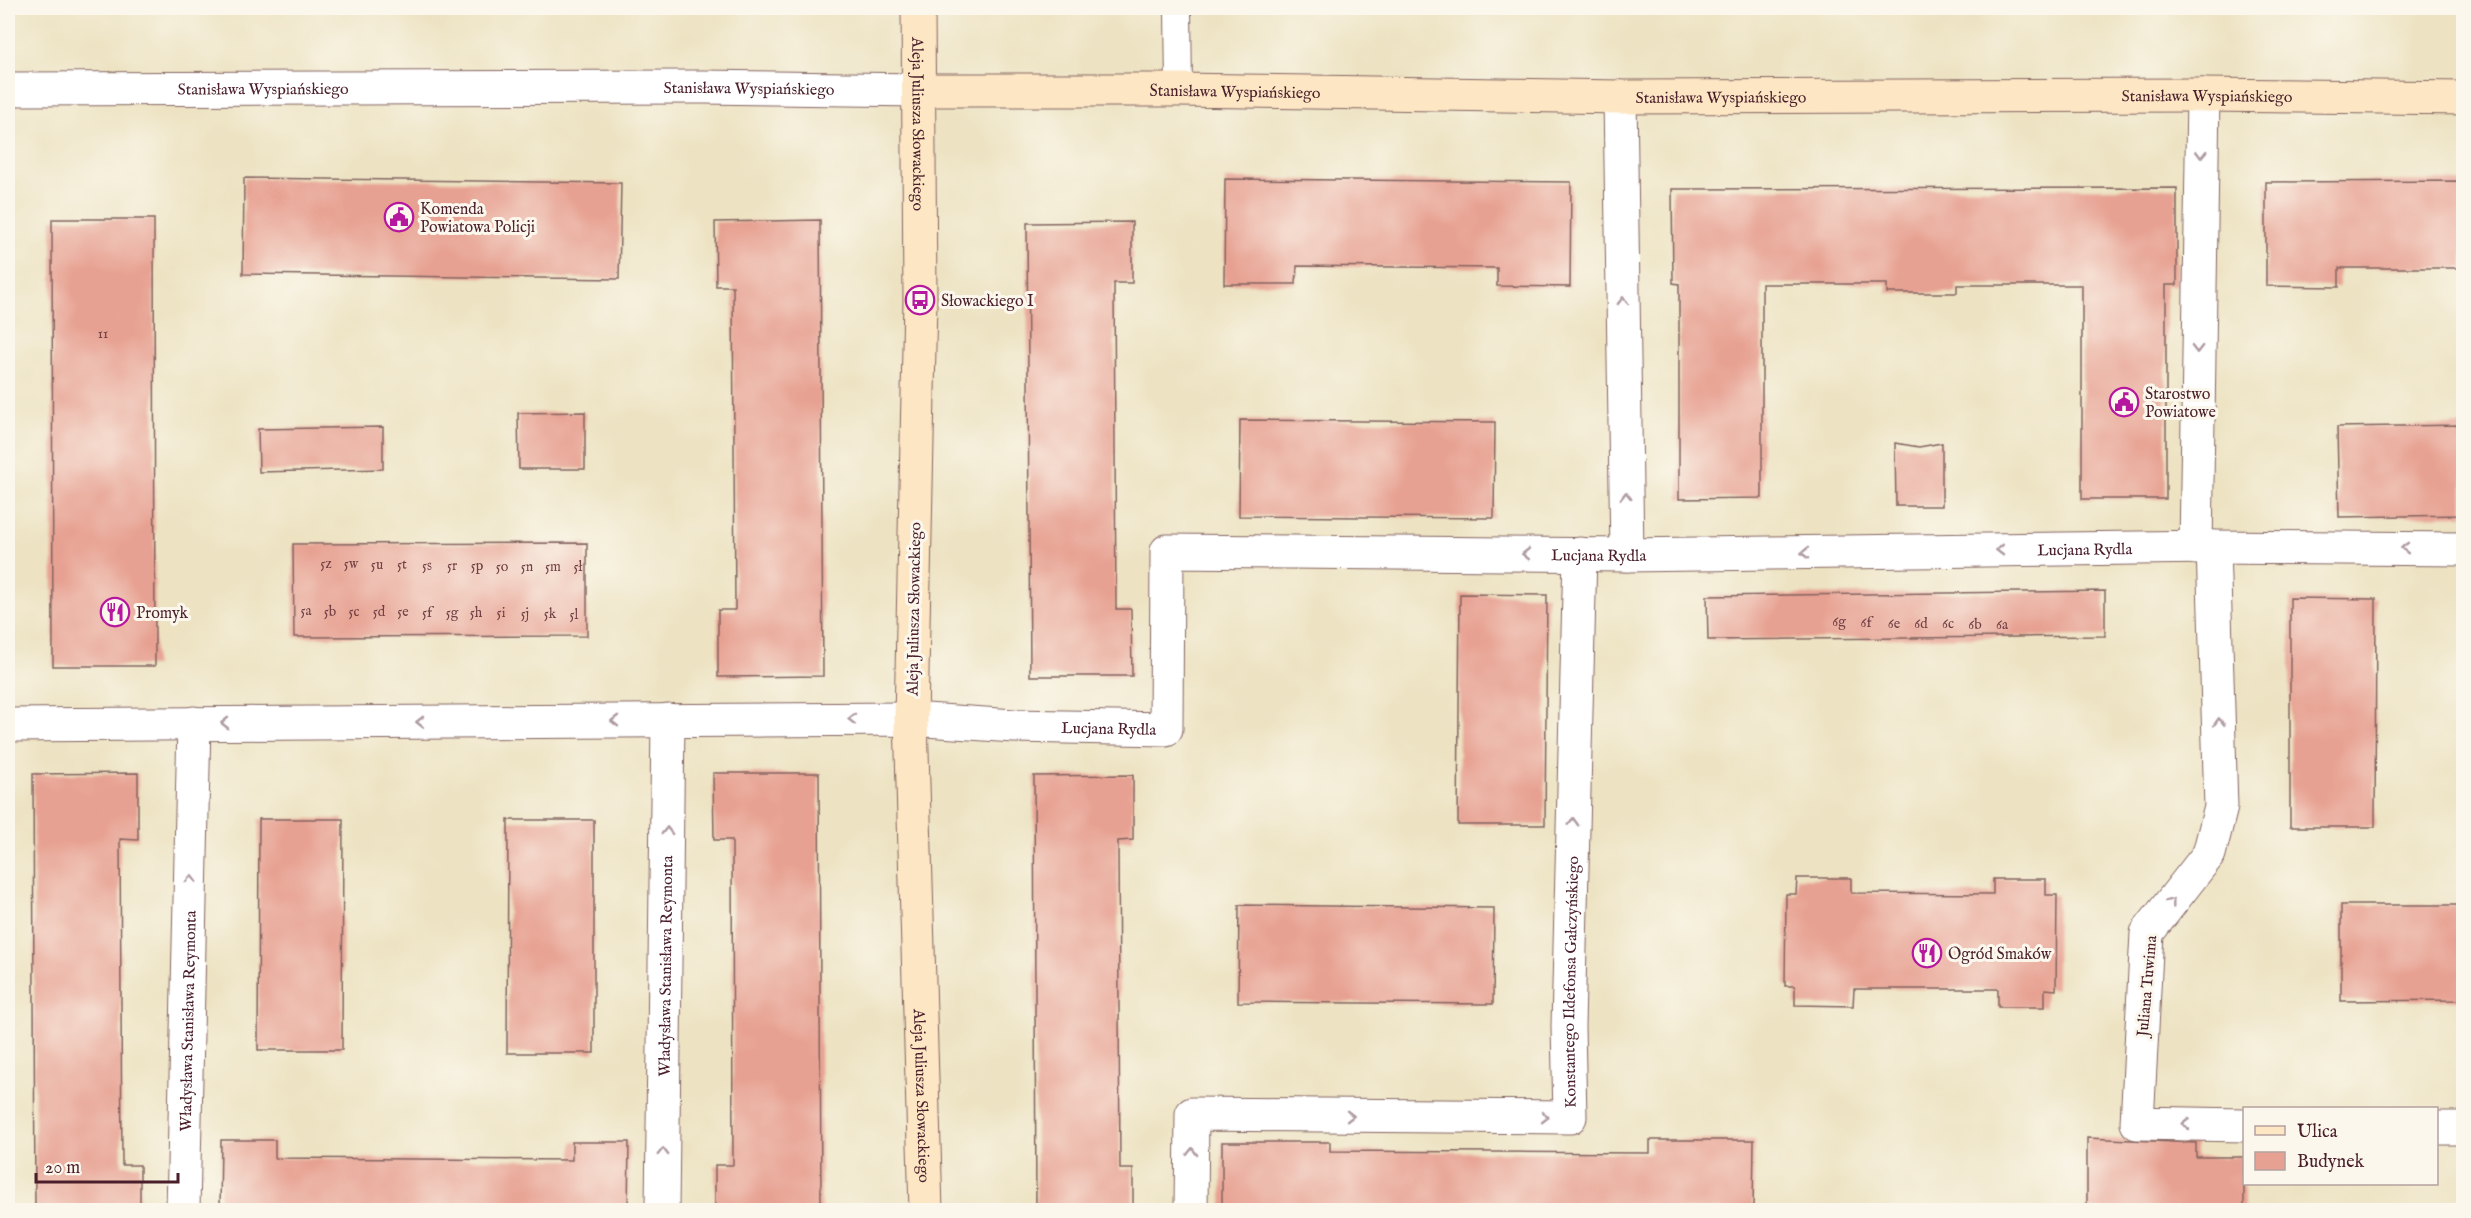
<svg xmlns="http://www.w3.org/2000/svg" width="2471" height="1218" viewBox="0 0 2471 1218" font-family="'IM FELL English',serif">
<rect width="100%" height="100%" fill="#fbf7ec"/>
<filter id="ink" filterUnits="userSpaceOnUse"><feTurbulence type="fractalNoise" baseFrequency=".0167" numOctaves="2"/><feDisplacementMap in="SourceGraphic" scale="12" xChannelSelector="R" yChannelSelector="G"/><feConvolveMatrix kernelMatrix="1 2 1 2 8 2 1 2 1" color-interpolation-filters="sRGB"/></filter>
<filter id="wash" filterUnits="userSpaceOnUse"><feTurbulence type="fractalNoise" baseFrequency=".008" numOctaves="4" result="noise"/><feDisplacementMap in="SourceGraphic" scale="24" xChannelSelector="R" yChannelSelector="G"/><feGaussianBlur stdDeviation="1.35" result="paint"/><feColorMatrix in="noise" values="0 0 0 0 0 0 0 0 0 0 0 0 0 0 0 0 0 1.4 0 .05"/><feComposite in="paint" operator="in"/></filter>
<g filter="url(#wash)">
<rect width="100%" height="100%" fill="#ede3c3"/>
<g id="blocks">
<path fill="#e7a192" d="M244,178L621,183L619,279L243,274Z
M1225,179L1571,182L1570,287L1497,286V268L1396,267L1297,266L1296,284H1224Z
M2463,181V268H2339V287L2266,286V182Z
M2177,188V285H2166V499H2082V285H1957V293H1887V284H1762V498L1679,499V284L1673,283L1672,189Z
M52,219H154L155,666H53Z
M820,220L823,676L718,677V610H735L733,286H716L715,222Z
M1132,222V283H1114L1116,609H1131L1132,676H1030L1027,223Z
M585,412V469H519L518,413Z
M1240,420L1495,422L1494,518L1239,516Z
M2463,425V515L2339,517L2337,427Z
M383,427V469L259,472L258,429Z
M1895,443L1919,447L1942,443V506H1896Z
M587,543V636L294,637L293,544Z
M2105,591V636L1708,640L1707,596Z
M1460,594L1547,595L1545,825H1458Z
M2290,598L2376,599L2375,827H2290Z
M138,773V840L120,839L122,1165H140V1210H35L33,774Z
M713,773H819L821,1210H715V1165H733L732,840H714Z
M1133,775V840L1118,841L1120,1169H1133V1210H1036L1034,776Z
M259,819H343L342,1050H258Z
M508,820H594V1053H507Z
M1797,878H1851V893L1993,894V879H2046V895H2057L2056,990L2045,989V1007H1998V989H1854L1853,1006L1795,1005V986H1785L1786,894H1796Z
M1239,905L1494,908L1493,1004L1238,1002Z
M2341,905H2463V1000L2341,1001Z
M2087,1138L2196,1143V1157H2244V1210H2087Z
M221,1140H275V1158L572,1160V1142H629L628,1210H220Z
M1650,1140H1754L1753,1210H1222V1142H1330V1151L1650,1153Z"/>
</g>
</g>
<g filter="url(#ink)">
<use href="#blocks" fill-opacity="0" stroke="#836460" stroke-width="1.5"/>
<g fill="none" stroke-linecap="round" stroke-linejoin="round">
<g stroke="#836460" stroke-width="28">
<path id="lane" d="M1178,8L1179,90"/>
</g>
<g stroke="#836460" stroke-width="35">
<g id="street">
<path id="s1" d="M8,89L704,87L920,90"/>
<path d="M1620,97L1627,555"/>
<path d="M2213,547L2221,807L2209,854L2147,933L2137,1123L2244,1125"/>
<path d="M2196,548L2203,95"/>
<path id="s2" d="M8,725L911,719L1014,726L1166,729L1167,551L1627,555L2213,547L2464,549"/>
<path d="M2436,1128H2464"/>
<path id="s3" d="M183,1210L194,723"/>
<path id="s4" d="M662,1210L668,720"/>
<path id="s5" d="M1191,1210L1192,1114L1570,1117L1568,1026L1580,554"/>
</g>
</g>
<g stroke="#836460" stroke-width="35">
<g id="secondary">
<path id="s6" d="M918,8L920,300L911,719L926,1210"/>
<path id="s7" d="M920,90H1179L1620,97L2203,95L2464,98"/>
</g>
</g>
<use href="#lane" stroke="#fff" stroke-width="26"/>
<use href="#street" stroke="#fff" stroke-width="33"/>
<use href="#secondary" stroke="#fce6c4" stroke-width="33"/>
</g>
<defs><path id="oneway-chevron" d="M-2-3.5L2.5 0L-2 3.5" fill="none" stroke-width="1.6" stroke-linecap="round" stroke-linejoin="round" transform="scale(1.5)"/></defs>
<g stroke="#ae9aa0">
<use href="#oneway-chevron" transform="translate(2201 154) rotate(91)"/>
<use href="#oneway-chevron" transform="translate(1623 301) rotate(-91)"/>
<use href="#oneway-chevron" transform="translate(2197 349) rotate(90)"/>
<use href="#oneway-chevron" transform="translate(1626 496) rotate(-91)"/>
<use href="#oneway-chevron" transform="translate(2405 548) rotate(-180)"/>
<use href="#oneway-chevron" transform="translate(2000 550) rotate(179)"/>
<use href="#oneway-chevron" transform="translate(1805 553) rotate(179)"/>
<use href="#oneway-chevron" transform="translate(1526 554) rotate(-180)"/>
<use href="#oneway-chevron" transform="translate(852 719) rotate(180)"/>
<use href="#oneway-chevron" transform="translate(615 721) rotate(180)"/>
<use href="#oneway-chevron" transform="translate(420 722) rotate(180)"/>
<use href="#oneway-chevron" transform="translate(2219 722) rotate(-92)"/>
<use href="#oneway-chevron" transform="translate(225 723) rotate(180)"/>
<use href="#oneway-chevron" transform="translate(1573 822) rotate(-88)"/>
<use href="#oneway-chevron" transform="translate(667 831) rotate(-89)"/>
<use href="#oneway-chevron" transform="translate(191 879) rotate(-89)"/>
<use href="#oneway-chevron" transform="translate(2171 902) rotate(-52)"/>
<use href="#oneway-chevron" transform="translate(1350 1116)"/>
<use href="#oneway-chevron" transform="translate(1545 1117)"/>
<use href="#oneway-chevron" transform="translate(2186 1124) rotate(-179)"/>
<use href="#oneway-chevron" transform="translate(663 1152) rotate(-89)"/>
<use href="#oneway-chevron" transform="translate(1192 1152) rotate(-89)"/>
</g>
</g>
<defs>
<g id="civic-ring" transform="scale(1.5)"><circle r="9.5" fill="#fbf7ec" stroke="#b5179e" stroke-width="1.5"/><path d="M-.6-6.5H3V-4.5H.6V-3L4-1V1h2V6H-6V1h2V-1L-.6-3ZM-1.2 2.5V6h2.4V2.5Z" fill="#b5179e"/></g>
<g id="bus-ring" transform="scale(1.5)"><circle r="9.5" fill="#fbf7ec" stroke="#b5179e" stroke-width="1.5"/><path d="M-5-6H5V4H4V6H2V4H-2V6H-4V4H-5ZM-3.5-4V0h7V-4ZM-3.5 1.2v1.5H-2V1.2ZM2 1.2v1.5H3.5V1.2Z" fill="#b5179e"/></g>
<g id="restaurant-ring" transform="scale(1.5)"><circle r="9.5" fill="#fbf7ec" stroke="#b5179e" stroke-width="1.5"/><path d="M-5-6h1v4h1v-4h1v4h1v-4h1v5L-1.5 .5V6h-2V.5L-5-1ZM5-6V6H3V1.5H1.5Q1.5-4 5-6Z" fill="#b5179e"/></g>
</defs>
<g fill-rule="evenodd">
<use href="#civic-ring" x="399" y="217"/>
<use href="#bus-ring" x="920" y="300"/>
<use href="#civic-ring" x="2124" y="402"/>
<use href="#restaurant-ring" x="115" y="612"/>
<use href="#restaurant-ring" x="1927" y="953"/>
</g>
<g text-anchor="middle" stroke-width="6" stroke-linejoin="round" paint-order="stroke">
<g font-size="14" fill="#714045">
<text x="103" y="338">11</text>
<text x="326" y="568">5z</text>
<text x="351" y="568">5w</text>
<text x="377" y="569">5u</text>
<text x="402" y="569">5t</text>
<text x="427" y="570">5s</text>
<text x="452" y="570">5r</text>
<text x="477" y="570">5p</text>
<text x="502" y="571">5o</text>
<text x="527" y="571">5n</text>
<text x="553" y="571">5m</text>
<text x="578" y="571">5ł</text>
<text x="306" y="615">5a</text>
<text x="330" y="616">5b</text>
<text x="354" y="616">5c</text>
<text x="379" y="616">5d</text>
<text x="403" y="616">5e</text>
<text x="427" y="617">5f</text>
<text x="452" y="617">5g</text>
<text x="476" y="617">5h</text>
<text x="501" y="617">5i</text>
<text x="525" y="618">5j</text>
<text x="550" y="618">5k</text>
<text x="574" y="619">5l</text>
<text x="1839" y="626">6g</text>
<text x="1866" y="627">6f</text>
<text x="1894" y="628">6e</text>
<text x="1921" y="628">6d</text>
<text x="1948" y="628">6c</text>
<text x="1975" y="629">6b</text>
<text x="2002" y="629">6a</text>
</g>
<g font-size="16" fill="#4a1f2b" stroke="#fbf7ec">
<text dy="6" stroke="none"><textPath href="#s1" startOffset="255">Stanisława Wyspiańskiego</textPath></text>
<text dy="6" stroke="none"><textPath href="#s1" startOffset="741">Stanisława Wyspiańskiego</textPath></text>
<text dy="6" stroke="none"><textPath href="#s7" startOffset="315">Stanisława Wyspiańskiego</textPath></text>
<text dy="6" stroke="none"><textPath href="#s7" startOffset="1287">Stanisława Wyspiańskiego</textPath></text>
<text dy="6" stroke="none"><textPath href="#s7" startOffset="801">Stanisława Wyspiańskiego</textPath></text>
<text dy="6" stroke="none"><textPath href="#s6" startOffset="116">Aleja Juliusza Słowackiego</textPath></text>
<text dy="6" stroke="none"><textPath href="#s2" startOffset="2254">Lucjana Rydla</textPath></text>
<text dy="6" stroke="none"><textPath href="#s2" startOffset="1768">Lucjana Rydla</textPath></text>
<text transform="translate(913 609) rotate(-89)" y="6">Aleja Juliusza Słowackiego</text>
<text dy="6" stroke="none"><textPath href="#s2" startOffset="1101">Lucjana Rydla</textPath></text>
<text dy="6" stroke="none"><textPath href="#s4" startOffset="244">Władysława Stanisława Reymonta</textPath></text>
<text dy="6" stroke="none"><textPath href="#s5" startOffset="609">Konstantego Ildefonsa Gałczyńskiego</textPath></text>
<text transform="translate(2146 986) rotate(-85)" y="6">Juliana Tuwima</text>
<text dy="6" stroke="none"><textPath href="#s3" startOffset="189">Władysława Stanisława Reymonta</textPath></text>
<text dy="6" stroke="none"><textPath href="#s6" startOffset="1088">Aleja Juliusza Słowackiego</textPath></text>
</g>
<g font-size="16" fill="#4a1f2b" stroke="#fbf7ec" text-anchor="start">
<text x="420" y="214">Komenda<tspan x="420" dy="18">Powiatowa Policji</tspan></text>
<text x="941" y="306">Słowackiego I</text>
<text x="2145" y="399">Starostwo<tspan x="2145" dy="18">Powiatowe</tspan></text>
<text x="136" y="618">Promyk</text>
<text x="1948" y="959">Ogród Smaków</text>
</g>
</g>
<rect width="2471" height="1218" fill="none" stroke="#fbf7ec" stroke-width="30"/>
<rect x="2243" y="1107" width="195" height="78" fill="#fbf7ec" stroke="#b4a19f" stroke-width="1.5"/>
<rect x="2255" y="1126" width="30" height="9" fill="#fce6c4" stroke="#b4a19f" stroke-width="1.5"/>
<text x="2297" y="1137" font-size="18" fill="#4a1f2b">Ulica</text>
<rect x="2255" y="1152" width="30" height="18" fill="#e7a192" stroke="#b4a19f" stroke-width="1.5"/>
<text x="2297" y="1167" font-size="18" fill="#4a1f2b">Budynek</text>
<path d="M36 1173v9h142v-9" fill="none" stroke="#4a1f2b" stroke-width="3"/>
<text x="45" y="1173" font-size="18" fill="#4a1f2b" stroke="#fbf7ec" stroke-width="4.5" paint-order="stroke">20 m</text>
</svg>
